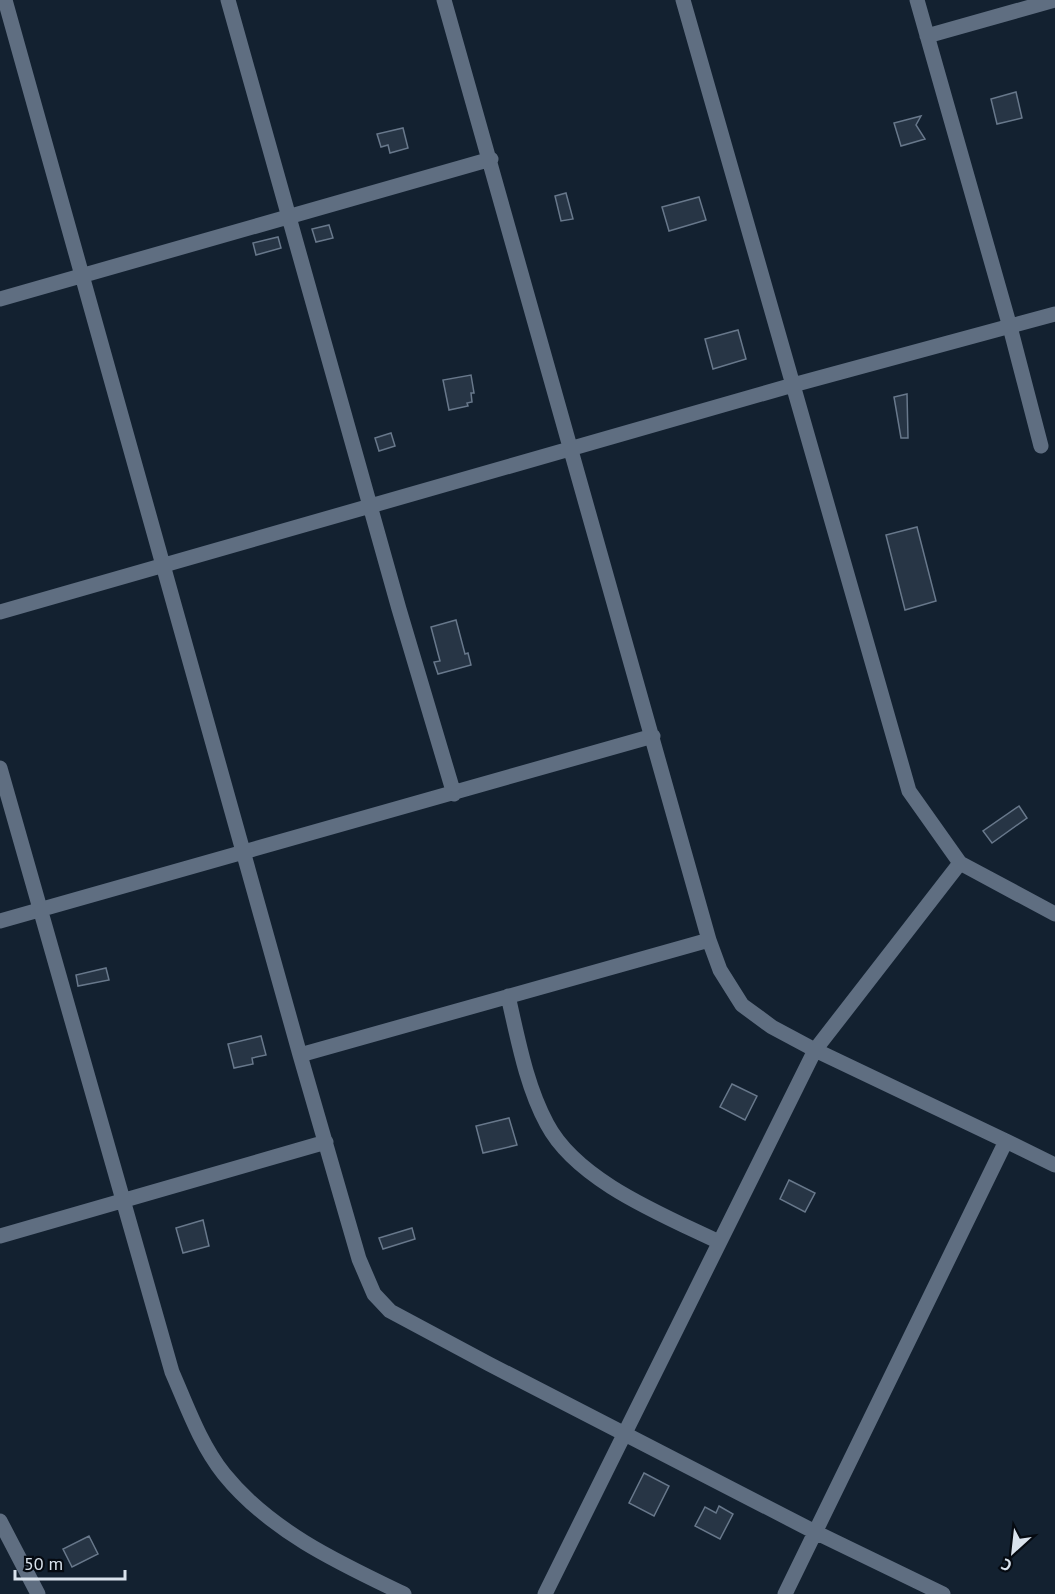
<svg xmlns="http://www.w3.org/2000/svg" width="1055" height="1594" viewBox="0 0 1055 1594" font-family="'PT Sans',sans-serif">
<rect width="100%" height="100%" fill="#132130"/>
<path fill="#273545" stroke="#68788b" stroke-width="1.5" d="M1016,92L1022,118L997,124L991,99Z
M921,116L916,125L925,139L901,146L894,123Z
M403,128L408,148L390,153L388,145L381,147L377,134Z
M566,193L573,219L561,221L555,196Z
M699,197L706,220L669,231L662,207Z
M329,225L333,238L316,242L312,229Z
M278,237L281,248L256,255L253,243Z
M738,330L746,359L713,369L705,339Z
M471,375L474,393H471L472,402L467,403L468,406L449,410L443,380Z
M907,394L908,438H901L894,397Z
M391,433L395,446L379,451L375,438Z
M917,527L936,601L905,610L886,535Z
M456,620L465,654L468,653L471,665L438,674L434,662L440,661L431,627Z
M1019,806L1027,818L992,843L983,831Z
M106,968L109,980L78,986L76,975Z
M261,1036L266,1055L252,1058L253,1064L234,1068L228,1044Z
M732,1084L757,1096L745,1120L720,1107Z
M509,1118L517,1145L483,1153L476,1126Z
M789,1180L815,1193L805,1212L780,1199Z
M203,1220L209,1246L183,1253L176,1228Z
M412,1228L415,1239L383,1249L379,1238Z
M644,1473L669,1486L654,1516L629,1503Z
M719,1506L733,1514L720,1539L695,1526L705,1507L716,1513Z
M89,1536L98,1554L72,1567L63,1549Z"/>
<g fill="none" stroke-linecap="round" stroke-linejoin="round">
<path stroke="#5f6e81" stroke-width="15" d="M5,0L300,1055L359,1259L374,1294L390,1311L489,1364L815,1532L943,1594
M228,0L399,609L454,794
M444,0L709,940L720,970L742,1005L772,1027L815,1050L1006,1141
M683,0L909,791L960,863L1055,914
M917,0L1010,327L1041,446
M927,36L1055,0
M0,299L491,159
M0,612L793,385L1055,314
M0,768L172,1372C187,1406 200,1444 224,1474C270,1531 339,1563 404,1594
M0,921L653,736
M508,996C518,1039 526,1085 547,1124C577,1181 663,1215 719,1242
M300,1055L709,940
M0,1236L326,1142
M0,1521L38,1594
M545,1594L815,1050L960,863
M785,1594L1006,1141L1055,1165"/>
</g>
<g transform="translate(1013 1552) rotate(207)" stroke="#050a11" stroke-width="4.5" paint-order="stroke">
<path d="M0-4.5L10 22L0 15L-10 22Z" fill="#d9e2ec"/>
<text y="-9" font-size="16" font-weight="bold" text-anchor="middle" fill="#d9e2ec">С</text>
</g>
<path d="M15 1570v9h110v-9" fill="none" stroke="#d9e2ec" stroke-width="3"/>
<text x="24" y="1570" font-size="18" fill="#d9e2ec" stroke="#050a11" stroke-width="4.5" paint-order="stroke">50 m</text>
</svg>
